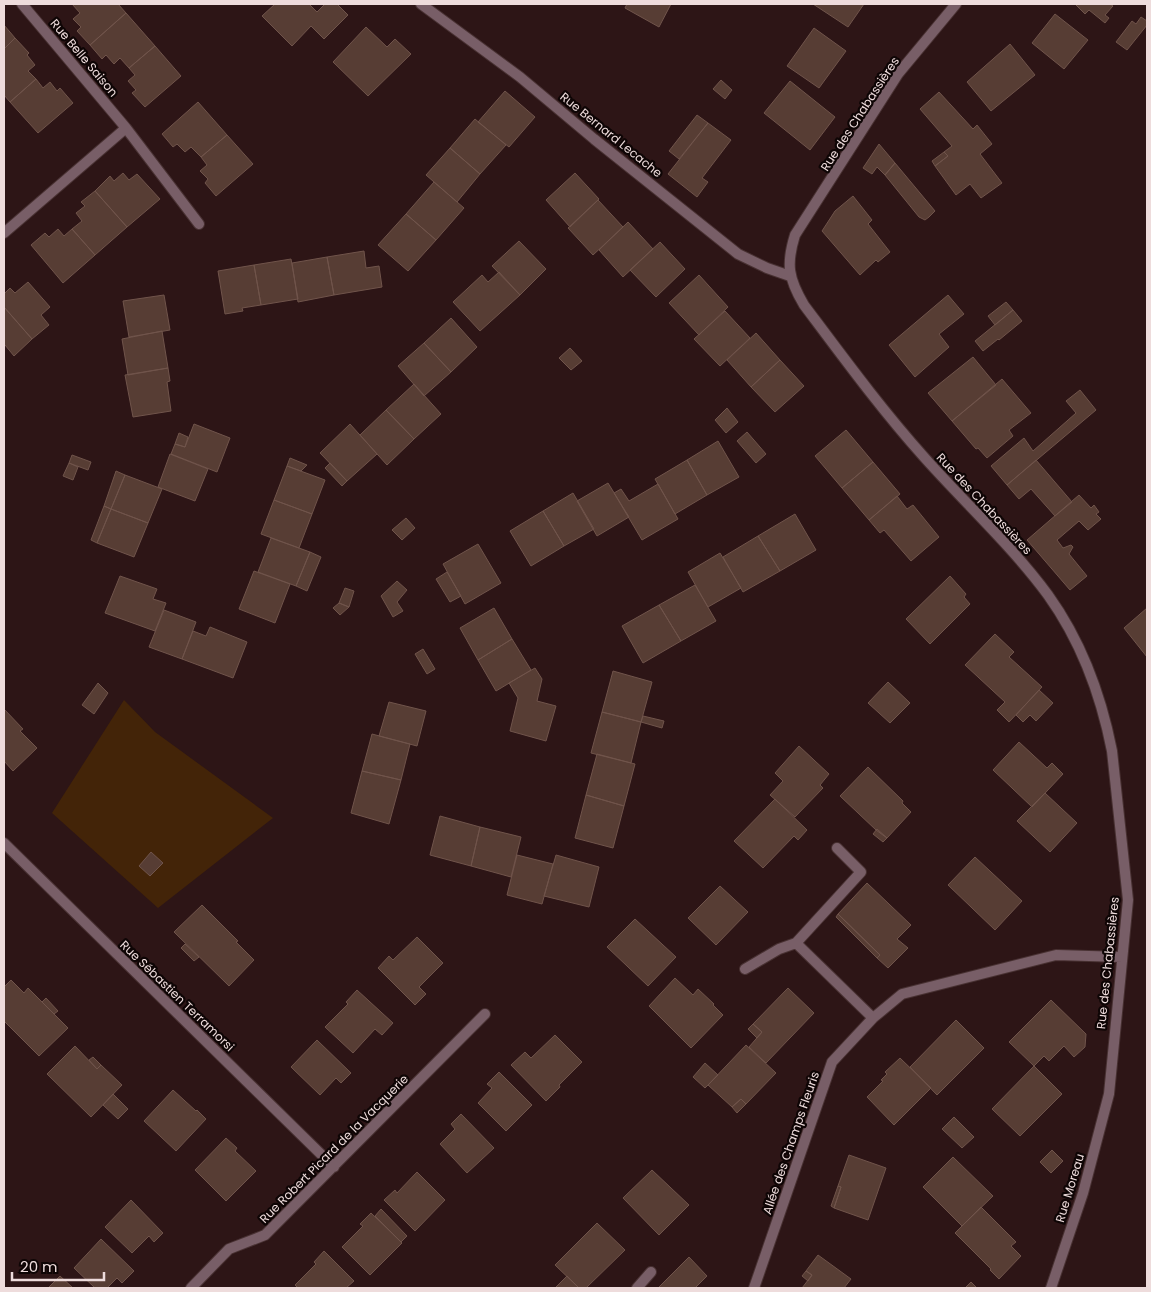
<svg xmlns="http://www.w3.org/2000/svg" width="1151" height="1292" viewBox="0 0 1151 1292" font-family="Poppins,sans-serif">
<rect width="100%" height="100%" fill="#2d1516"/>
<path fill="#432408" d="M124,700L155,732L273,818L158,908L52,813Z"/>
<path fill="#573d34" stroke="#70544b" d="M72,4H118L126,13L90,45L77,31L81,27L73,19L80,13Z
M275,4H309L317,12L325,4H337L348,15L324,39L311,26L292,46L262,16Z
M627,4H671L659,27L625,8Z
M813,4H864L848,27Z
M1075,4H1110L1113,6L1105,15L1109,18L1105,23L1089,10L1085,14Z
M126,13L155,46L129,68L120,58L114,64L106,55L102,59L90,45Z
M1055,14L1088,40L1064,69L1032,43Z
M1141,17L1147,21V25L1127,50L1116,42L1132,21L1136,24Z
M4,25L15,38L4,49Z
M366,27L387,47L395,39L411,54L368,96L333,62Z
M814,28L846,51L819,88L787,66Z
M15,38L29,53L27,55L35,65L28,71L36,79L10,102L4,95V49Z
M1010,44L1035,75L991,111L967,82Z
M155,46L181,76L145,107L132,93L136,90L128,81L135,75L129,68Z
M36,79L43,88L50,82L57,91L60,88L73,103L38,133L10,102Z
M721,80L732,90L725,99L713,89Z
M790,81L835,117L810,150L764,113Z
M505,91L535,117L509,147L478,122Z
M939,92L973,129L977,125L992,144L980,154L1002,183L981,198L970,184L956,195L935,166L948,156L944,152L952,146L920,109Z
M198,102L227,135L201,157L191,147L185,152L177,144L173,147L162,134Z
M697,115L708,123L679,159L669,151Z
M475,119L506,145L480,174L450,148Z
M708,123L731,140L702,178L708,182L697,197L668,174Z
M227,135L253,164L216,196L205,183L208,179L200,171L207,165L201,157Z
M879,144L895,163L885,175L877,167L872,174L863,168Z
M450,148L480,174L457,202L426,175Z
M944,152L948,156L935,166L932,161Z
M895,163L935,211L929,217L925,220L919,217L885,175Z
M123,173L129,180L137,174L160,199L127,227L95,191L110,176L114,181Z
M575,173L599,199L570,227L546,200Z
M434,182L464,208L436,240L406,214Z
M95,191L127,227L95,255L72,229L82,221L76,213L85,206L81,202Z
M853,196L872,220L868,224L890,252L878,262L876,260L860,275L822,231L835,211Z
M598,200L623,227L593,255L568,228Z
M406,214L436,240L408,271L378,245Z
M628,222L653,249L623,277L599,250Z
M58,229L64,236L72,229L95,255L63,283L31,245L45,233L49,237Z
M519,241L546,269L520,295L492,266Z
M660,242L685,269L656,297L630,270Z
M364,251L366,268L379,266L382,287L334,295L327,257Z
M327,257L334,295L298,302L292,263Z
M291,259L298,299L261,305L254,265Z
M254,265L261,305L242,308L243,311L225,314L218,271Z
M499,272L520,295L480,331L453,302L482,275L488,282Z
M699,275L728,307L699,335L669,303Z
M28,282L50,307L41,315L49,325L32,339L4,307V294L10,288L15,293Z
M164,295L170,330L129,337L123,301Z
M948,295L964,314L939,334L949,347L915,377L889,345Z
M1006,302L1013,310L995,325L988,316Z
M4,307L32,339L14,356L5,345L4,347Z
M1013,310L1022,321L999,340L998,339L983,351L975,341Z
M725,311L750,338L720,366L694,339Z
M451,318L477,347L451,372L424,343Z
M162,331L168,368L128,375L122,339Z
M756,333L780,360L751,387L727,360Z
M424,343L451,372L424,396L398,366Z
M570,348L582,361L571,370L559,358Z
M973,357L996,385L952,421L928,393Z
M780,360L804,386L775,412L751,387Z
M168,368L170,381L167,382L171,411L133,417L125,375Z
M1002,379L1031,413L1009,430L1013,436L987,458L978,448L976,449L952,421Z
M414,384L441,414L414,439L386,410Z
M1080,390L1096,410L1007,485L991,466L1024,438L1033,451L1076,413L1066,401Z
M727,408L738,422L726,433L715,420Z
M386,410L414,439L387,465L360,435Z
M194,424L230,438L217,472L171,454L175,444L185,447Z
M350,424L377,454L347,481L320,453Z
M846,430L873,462L842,488L815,456Z
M747,432L766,454L756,463L737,441Z
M179,433L188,437L185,447L175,444Z
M718,441L739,477L707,495L687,460Z
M170,454L208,469L195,501L158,487Z
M72,455L91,462L88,470L69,463Z
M290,458L307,465L301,471L287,466Z
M687,460L707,495L675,514L655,479Z
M1036,460L1072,502L1055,516L1031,489L1019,499L1007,485Z
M873,462L900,494L869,520L842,488Z
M69,463L78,467L73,480L63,476Z
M330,463L347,481L342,486L325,468Z
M287,466L325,480L312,514L274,500Z
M116,471L125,475L111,509L104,506Z
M125,475L162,489L148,523L111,509Z
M608,483L629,517L597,536L577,501Z
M658,484L678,519L642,540L614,493L621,489L629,501Z
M573,493L594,529L564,546L543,511Z
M1079,495L1091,508L1094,505L1099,512L1096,514L1101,519L1088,530L1079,521L1057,540L1063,548L1071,545L1073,547L1069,554L1087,576L1070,590L1027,540Z
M897,496L907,509L913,505L939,537L911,561L884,530L880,533L869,520Z
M274,500L312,514L299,548L261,534Z
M104,506L111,509L97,543L91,540Z
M111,509L148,523L134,557L97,543Z
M543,511L564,546L531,566L510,531Z
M795,514L816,550L780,571L758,536Z
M406,518L415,528L402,540L392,530Z
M758,536L780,571L743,592L723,557Z
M271,538L310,552L296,586L258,572Z
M478,544L501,583L465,604L443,564Z
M310,552L321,557L307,591L296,586Z
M720,553L741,588L708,607L688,572Z
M254,571L290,584L275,623L239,609Z
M447,572L461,596L450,602L436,579Z
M120,576L157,589L153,599L166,603L155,631L105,613Z
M950,576L966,594L964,597L970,604L930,644L906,619Z
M397,581L407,590L397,602L403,611L393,617L381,596Z
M695,585L716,621L681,641L659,605Z
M345,588L354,591L349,607L339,603Z
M339,603L349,607L340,615L333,608Z
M659,605L681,641L643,663L622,626Z
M494,608L512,639L478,660L460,628Z
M1147,608V657L1124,628Z
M164,610L196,622L182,659L149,647Z
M210,627L247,642L233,678L182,659L193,631L206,636Z
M995,634L1014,652L1009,657L1042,687L1009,722L997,710L1005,702L965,665Z
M512,639L531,670L496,691L478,660Z
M423,649L435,669L427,674L415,654Z
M535,668L542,679L537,701L556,706L546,741L510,731L518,698L509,683Z
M613,671L652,682L641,722L602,712Z
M888,682L910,703L890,723L868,703Z
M98,683L108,693L94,714L82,705Z
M1039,690L1053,703L1036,721L1030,715L1023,722L1016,715Z
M389,702L426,711L417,746L379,736Z
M4,709L23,729L20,731L37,748L13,771L4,761Z
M602,712L641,722L631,763L591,753Z
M643,716L664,721L662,728L641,722Z
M372,734L410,744L401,780L362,771Z
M1019,742L1047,768L1052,763L1063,774L1032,807L993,770Z
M799,746L829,774L820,785L823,788L795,817L770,795L783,781L775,773Z
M597,754L635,764L624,806L586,795Z
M868,767L903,801L902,803L911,812L887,838L876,830L840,796Z
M362,771L401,780L389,824L351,813Z
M1045,793L1077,823L1050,852L1017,821Z
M586,795L624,806L613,848L575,838Z
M775,799L807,830L798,840L794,836L763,868L734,841Z
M440,816L480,827L471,866L430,855Z
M480,827L521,837L511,877L471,866Z
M877,829L887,838L883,842L873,834Z
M151,852L163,863L150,876L139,866Z
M517,855L553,864L542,904L507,895Z
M556,855L599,867L589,907L544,896Z
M975,857L1022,901L995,930L948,885Z
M867,883L911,925L897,939L908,948L888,968L877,958L880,955L838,914Z
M720,886L748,912L716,945L688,918Z
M202,905L238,941L236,942L254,960L229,986L174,932Z
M838,914L880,955L877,958L836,917Z
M635,919L676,957L648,986L607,947Z
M417,937L443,963L419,987L426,994L415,1005L378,968L389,956L393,960Z
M185,944L199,957L194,961L181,948Z
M675,978L693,995L698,989L714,1004L713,1005L723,1015L691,1048L649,1006Z
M11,980L24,993L28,988L68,1028L39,1056L4,1021V987Z
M788,988L814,1013L766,1063L749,1047L762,1032L753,1024Z
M357,990L393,1023L382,1035L375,1029L353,1053L325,1027L348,1004L346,1002Z
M46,998L58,1011L54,1014L42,1002Z
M1051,1000L1086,1034L1085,1047L1074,1057L1064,1046L1049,1061L1044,1056L1034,1066L1009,1042Z
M956,1020L984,1048L937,1095L910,1067Z
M753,1024L762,1032L757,1038L748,1029Z
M555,1035L582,1062L559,1085L560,1087L546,1101L511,1065L525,1052L531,1058Z
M317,1040L351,1073L341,1083L336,1078L320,1095L291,1067Z
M746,1045L776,1073L746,1104L741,1099L732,1107L708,1085Z
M75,1046L97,1069L101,1065L122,1085L91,1117L47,1074Z
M93,1057L101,1065L97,1069L89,1060Z
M900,1058L931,1088L894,1125L867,1097L883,1081L881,1080L887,1074L885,1072Z
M705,1063L718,1075L705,1088L693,1077Z
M1034,1066L1062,1094L1020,1136L992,1109Z
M499,1072L532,1105L506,1131L478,1103L492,1088L487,1084Z
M173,1090L196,1111L197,1110L206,1119L176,1151L144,1121Z
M113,1094L128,1109L118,1119L103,1105Z
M741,1099L746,1104L737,1113L732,1107Z
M461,1114L494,1148L467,1173L440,1144L455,1129L451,1124Z
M954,1117L974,1137L962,1148L942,1129Z
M226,1138L237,1148L235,1151L256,1171L226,1201L195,1170Z
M1052,1150L1063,1161L1051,1173L1040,1162Z
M849,1155L886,1168L868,1220L834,1208L841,1187L838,1186Z
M953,1157L993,1196L962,1226L923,1187Z
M652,1170L689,1205L659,1235L623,1198Z
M417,1172L445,1200L415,1231L384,1200L395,1190L397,1193Z
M838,1186L841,1187L834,1208L831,1206Z
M131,1200L163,1233L154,1242L149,1236L132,1253L105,1227Z
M981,1207L1016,1242L1011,1246L1021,1256L999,1279L990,1270L991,1269L955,1233Z
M381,1209L407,1236L401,1242L375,1216Z
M371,1213L402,1243L370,1275L342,1247L363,1226L360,1224Z
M597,1223L625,1250L586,1288H579L555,1265Z
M101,1239L134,1271L122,1283L117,1278L107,1288H95L74,1268Z
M324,1251L354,1281L346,1288H298L295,1285L316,1264L314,1262Z
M818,1255L851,1279L844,1288H802L812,1275L806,1271Z
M689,1257L707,1276L695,1288H658Z
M806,1271L812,1275L808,1281L802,1276Z
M60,1276L73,1288H48Z
M567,1276L579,1288H555Z
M971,1282L977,1288H965Z"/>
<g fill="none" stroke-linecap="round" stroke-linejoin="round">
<g stroke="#483132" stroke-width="12">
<path id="minor" d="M421,4L520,77L594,139L738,254L767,268L790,276
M956,4L898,74L795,235C786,264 788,278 804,305C843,357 881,409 924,457C964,502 1012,546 1048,595C1081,641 1101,695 1112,751L1128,900L1109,1094L1083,1193L1051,1288
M126,128L199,224
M4,233L126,128L22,4
M4,843L334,1167
M837,848L861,872L796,943L873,1018
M745,969L779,949L796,943
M191,1288L229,1249L265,1235L485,1014
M637,1288L651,1272
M754,1288L832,1062L873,1018L902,994L1056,955L1122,957"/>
</g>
<use href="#minor" stroke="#785e67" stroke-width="10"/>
</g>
<g text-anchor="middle" stroke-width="4.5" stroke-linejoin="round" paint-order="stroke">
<g font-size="12" fill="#eedcdc" stroke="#0e0505">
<text transform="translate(84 58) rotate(50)" y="4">Rue Belle Saison</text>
<text transform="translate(860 114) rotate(-57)" y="4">Rue des Chabassières</text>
<text transform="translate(611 135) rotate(39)" y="4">Rue Bernard Lecache</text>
<text transform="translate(984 504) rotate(47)" y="4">Rue des Chabassières</text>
<text transform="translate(1108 963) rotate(-84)" y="4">Rue des Chabassières</text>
<text transform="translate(177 996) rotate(44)" y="4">Rue Sébastien Terramorsi</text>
<text transform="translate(791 1143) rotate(-71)" y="4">Allée des Champs Fleuris</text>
<text transform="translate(334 1149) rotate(-45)" y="4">Rue Robert Picard de la Vacquerie</text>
<text transform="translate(1070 1188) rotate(-73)" y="4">Rue Moreau</text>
</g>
</g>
<rect width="1151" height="1292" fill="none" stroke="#eedcdc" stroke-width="10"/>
<path d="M12 1272v8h92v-8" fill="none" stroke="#eedcdc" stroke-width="2.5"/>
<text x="20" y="1272" font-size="15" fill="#eedcdc" stroke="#0e0505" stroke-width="4" paint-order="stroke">20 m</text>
</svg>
